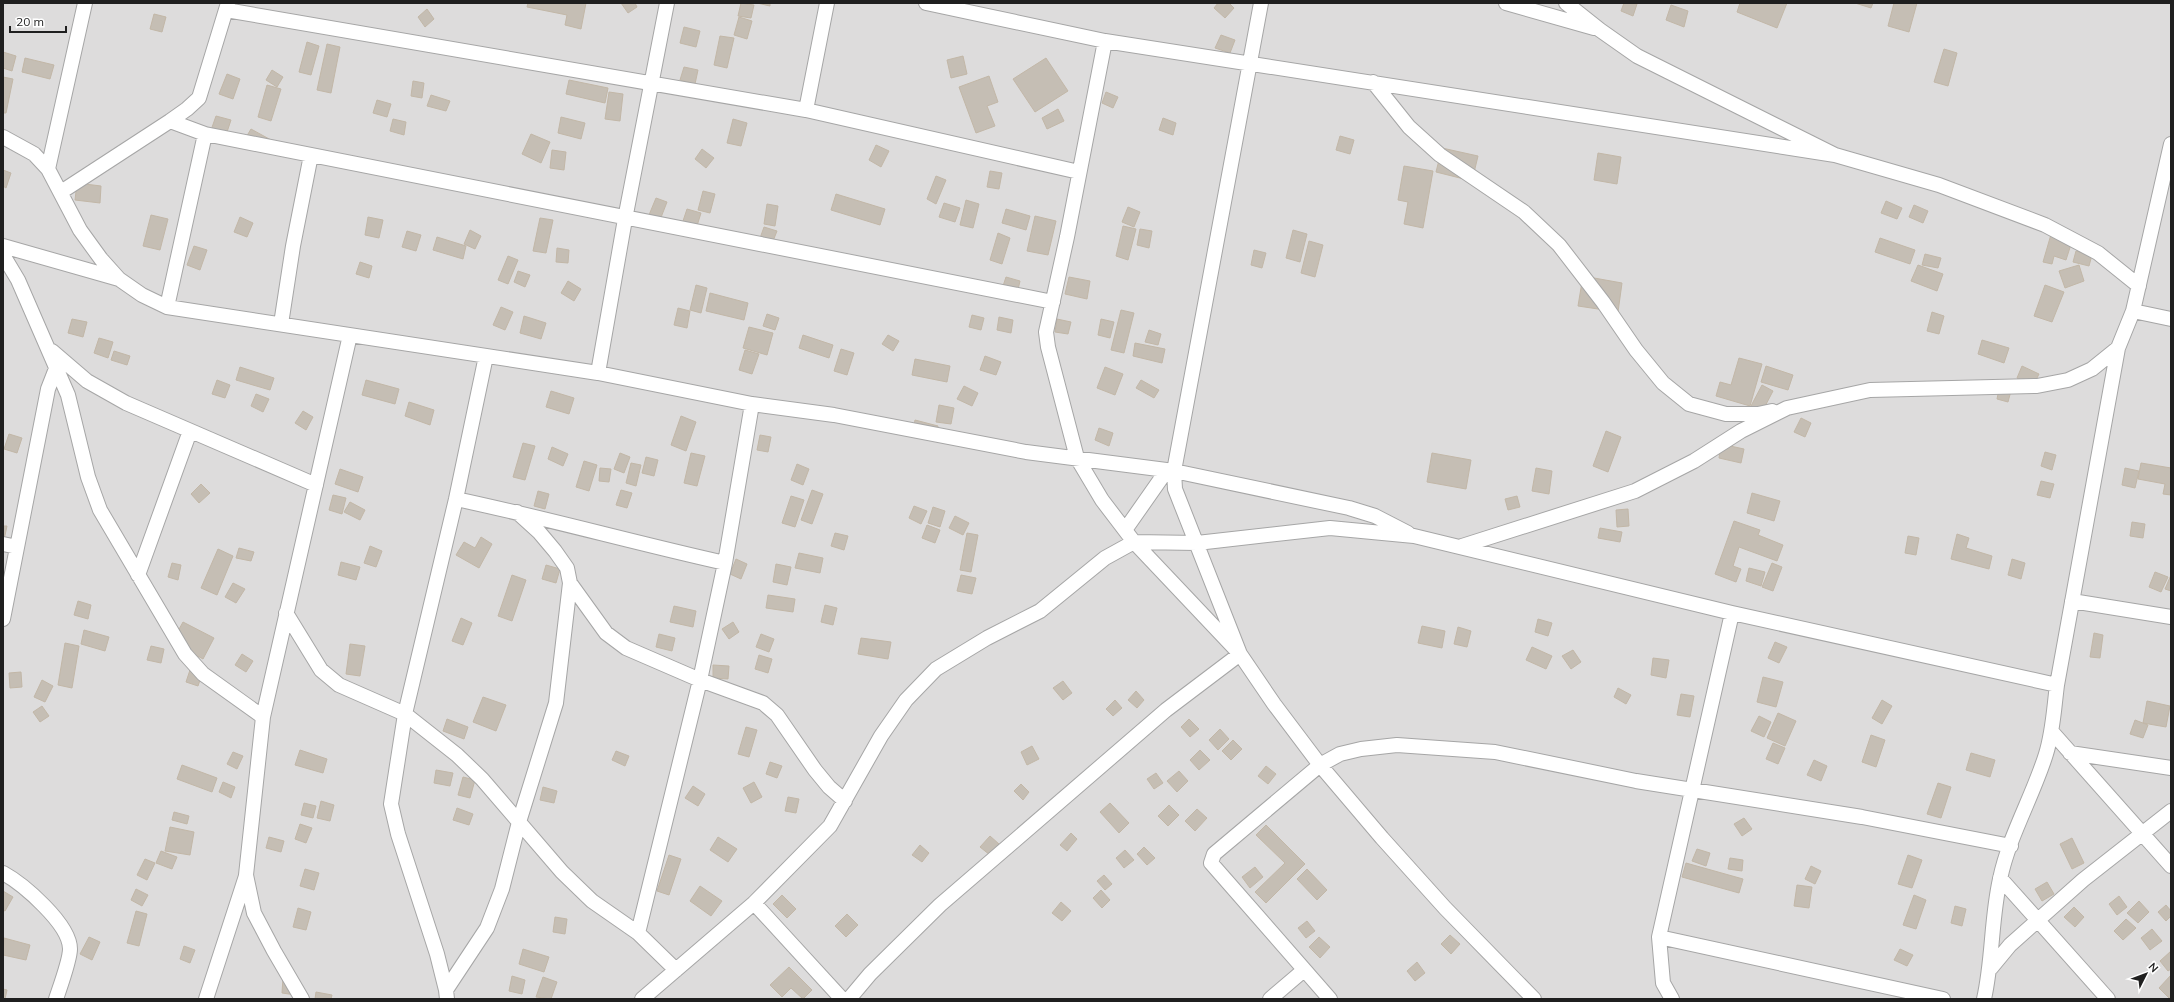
<svg xmlns="http://www.w3.org/2000/svg" width="2174" height="1002" viewBox="0 0 2174 1002" font-family="Mulish,sans-serif">
<rect width="100%" height="100%" fill="#f0eee5"/>
<path fill="#dddcdc" d="M3,3H2171V999H3Z"/>
<path fill="#c5beb4" stroke="#c2b7a7" d="M528,3H586L581,29L565,25L567,15L527,7Z
M621,3H635L637,7L628,13Z
M741,3L754,5L751,18L738,16Z
M757,3H770V6Z
M1218,3H1229L1234,8L1225,18L1214,8Z
M1624,3L1637,4L1633,16L1621,11Z
M1740,3H1787L1777,28L1737,12Z
M1855,3H1873L1871,8Z
M1894,3H1917L1909,32L1888,26Z
M1671,5L1688,11L1684,27L1666,20Z
M427,9L434,19L425,27L418,17Z
M154,14L166,17L162,32L150,29Z
M739,17L752,21L747,39L734,35Z
M684,27L700,31L696,47L680,43Z
M1221,35L1235,40L1230,53L1215,48Z
M720,36L734,38L727,68L714,65Z
M307,42L319,46L311,75L299,72Z
M327,44L340,47L331,93L317,90Z
M1944,49L1957,53L1948,86L1934,82Z
M3,52L16,56L12,71L3,68Z
M963,56L967,74L951,78L947,60Z
M25,58L54,65L50,79L22,72Z
M1046,58L1068,91L1035,112L1013,79Z
M684,67L698,70L695,84L680,80Z
M272,70L283,77L277,87L266,80Z
M227,74L240,79L233,99L219,94Z
M989,76L998,102L987,106L995,126L976,133L959,87Z
M3,77L13,79L6,113H3Z
M569,80L608,88L605,103L566,94Z
M413,81L424,83L422,98L411,96Z
M267,85L281,89L271,121L258,117Z
M609,92L623,94L620,121L605,119Z
M1106,92L1118,97L1113,108L1102,103Z
M431,95L450,101L446,111L427,106Z
M377,100L391,104L387,117L373,113Z
M1058,109L1064,121L1047,129L1042,118Z
M216,116L231,120L225,138L210,133Z
M561,117L585,123L581,139L558,133Z
M1163,118L1176,123L1173,135L1159,130Z
M393,119L406,122L404,135L390,131Z
M733,119L747,123L741,146L727,143Z
M251,129L271,140L245,139Z
M531,134L550,142L541,163L522,154Z
M1340,136L1354,140L1350,154L1336,150Z
M876,145L889,151L881,167L869,160Z
M1442,148L1478,156L1472,181L1436,172Z
M702,149L714,158L706,168L695,159Z
M552,150L566,152L564,170L550,168Z
M1598,153L1621,157L1617,184L1594,180Z
M1404,166L1433,171L1423,228L1404,224L1408,202L1398,200Z
M3,170L11,173L6,188L3,186Z
M990,171L1002,173L999,189L987,187Z
M936,176L946,180L936,204L927,199Z
M77,183L101,186L100,203L75,200Z
M703,191L715,194L710,213L698,210Z
M836,194L885,209L880,225L831,210Z
M656,198L667,202L660,220L649,215Z
M966,200L979,204L973,228L960,225Z
M1886,201L1902,208L1897,219L1881,213Z
M944,203L960,208L955,222L939,217Z
M767,204L778,206L775,226L764,224Z
M1914,205L1928,211L1923,223L1909,217Z
M1128,207L1140,212L1134,227L1122,222Z
M687,209L701,213L696,229L682,224Z
M1006,209L1030,216L1026,230L1002,223Z
M151,215L168,219L160,250L143,246Z
M1035,216L1056,221L1048,255L1027,251Z
M240,217L253,223L247,237L234,232Z
M368,217L383,220L379,238L365,235Z
M540,218L553,220L546,253L533,251Z
M1123,226L1136,229L1128,260L1116,256Z
M764,227L777,231L771,246L759,241Z
M1140,229L1152,231L1149,248L1137,245Z
M470,230L481,236L475,249L464,244Z
M1293,230L1307,234L1300,262L1286,258Z
M407,231L421,235L416,251L402,247Z
M2052,231L2073,238L2066,260L2054,256L2052,264L2043,262Z
M998,233L1010,238L1002,264L990,260Z
M437,237L466,246L463,259L433,250Z
M1880,238L1915,250L1910,264L1875,252Z
M1309,241L1323,245L1315,277L1301,273Z
M194,246L207,250L200,270L187,265Z
M557,248L569,250L568,263L556,262Z
M1254,250L1266,253L1262,268L1251,265Z
M2076,251L2092,255L2089,266L2073,262Z
M1925,254L1941,258L1938,268L1922,265Z
M508,256L518,260L508,284L498,280Z
M360,262L372,266L369,278L356,274Z
M1918,265L1943,274L1937,291L1911,281Z
M2079,265L2084,281L2065,288L2059,271Z
M518,271L530,275L525,287L514,282Z
M1583,276L1622,283L1618,312L1578,306Z
M1006,277L1020,281L1017,294L1002,289Z
M1069,277L1090,281L1087,299L1065,294Z
M568,281L581,289L574,301L561,293Z
M696,285L707,288L701,313L690,310Z
M2045,285L2064,292L2052,322L2034,316Z
M710,293L748,303L744,320L706,311Z
M501,307L513,312L505,330L493,325Z
M678,308L690,311L687,328L674,325Z
M1121,310L1134,313L1124,353L1111,350Z
M1932,312L1944,316L1939,334L1927,331Z
M767,314L779,318L775,330L763,326Z
M972,315L984,318L981,330L969,327Z
M524,316L546,323L541,339L520,333Z
M999,317L1013,320L1011,333L997,330Z
M72,319L87,322L83,337L68,333Z
M1057,319L1071,322L1068,334L1055,332Z
M1101,319L1114,322L1110,338L1098,335Z
M749,327L773,333L767,355L743,348Z
M1149,330L1161,334L1158,345L1145,342Z
M803,335L833,345L829,358L799,348Z
M888,335L899,341L893,351L882,344Z
M99,338L113,342L108,358L94,353Z
M1982,340L2009,348L2004,363L1978,354Z
M1135,343L1165,349L1162,363L1133,356Z
M841,349L854,353L847,375L834,371Z
M745,350L759,354L752,374L739,370Z
M114,351L130,356L127,365L111,360Z
M985,356L1001,362L996,375L980,370Z
M1739,358L1762,364L1750,406L1716,396L1720,382L1731,385Z
M915,359L950,366L947,382L912,375Z
M1766,366L1793,375L1788,390L1761,382Z
M2022,366L2039,374L2033,386L2017,378Z
M240,367L274,378L270,390L236,380Z
M1105,367L1123,374L1115,395L1097,388Z
M217,380L230,385L225,398L212,394Z
M366,380L399,389L395,404L362,395Z
M1141,380L1159,390L1154,398L1136,388Z
M2000,384L2012,387L2008,402L1997,399Z
M1762,385L1773,391L1762,412L1751,406Z
M964,386L978,393L972,406L957,399Z
M551,391L574,398L569,414L546,407Z
M256,394L269,399L263,412L251,406Z
M409,402L434,410L430,425L405,416Z
M939,405L954,408L951,424L936,422Z
M303,411L313,417L306,430L295,423Z
M681,416L696,422L686,451L671,445Z
M1801,418L1811,423L1805,437L1794,432Z
M915,420L938,426L936,436L913,430Z
M1099,428L1113,433L1109,446L1095,440Z
M1606,431L1621,437L1608,472L1593,466Z
M9,434L22,438L17,453L4,449Z
M760,435L771,437L768,452L757,450Z
M523,443L535,446L525,480L513,477Z
M1721,444L1744,449L1741,463L1719,458Z
M552,447L568,454L563,466L548,459Z
M2045,452L2056,455L2052,470L2041,466Z
M620,453L630,457L624,473L614,469Z
M691,453L705,456L697,486L684,483Z
M1432,453L1471,460L1466,489L1427,482Z
M646,457L658,460L654,476L642,473Z
M584,461L597,465L589,491L576,487Z
M631,463L641,465L636,486L626,483Z
M2141,463L2171,468V495L2163,494L2165,484L2138,479Z
M797,464L809,469L803,485L791,480Z
M600,468L611,469L609,482L599,481Z
M1536,468L1552,471L1549,494L1532,491Z
M2125,468L2139,471L2135,488L2122,485Z
M340,469L363,477L358,492L335,484Z
M2041,481L2054,484L2050,498L2037,495Z
M201,484L210,493L199,503L191,494Z
M621,490L632,493L627,508L616,505Z
M812,490L823,494L812,524L801,520Z
M538,491L549,494L545,509L534,506Z
M1752,493L1780,501L1774,521L1747,513Z
M333,495L346,498L342,514L329,510Z
M791,496L804,500L795,527L782,523Z
M1517,496L1520,507L1508,510L1505,499Z
M350,502L365,510L360,520L344,512Z
M914,506L927,511L921,524L909,518Z
M933,507L945,511L940,527L928,523Z
M1628,509L1629,526L1617,527L1616,510Z
M955,516L969,523L963,535L949,528Z
M1734,521L1760,530L1758,535L1783,545L1777,561L1739,547L1733,566L1741,569L1736,582L1715,574Z
M2132,522L2145,524L2143,538L2130,536Z
M927,525L940,530L935,543L922,538Z
M3,526H7L4,540H3Z
M1600,528L1622,532L1620,542L1598,538Z
M835,533L848,536L844,550L831,546Z
M967,533L978,535L971,572L960,570Z
M1957,534L1969,538L1966,548L1992,556L1989,569L1951,559Z
M1908,536L1919,538L1916,555L1905,553Z
M481,537L492,544L479,568L456,555L464,542L475,548Z
M370,546L382,551L376,567L364,563Z
M239,548L254,552L251,561L236,558Z
M218,549L233,556L217,595L201,588Z
M799,553L823,558L820,573L795,568Z
M736,559L747,564L741,579L730,574Z
M2012,559L2025,563L2021,579L2008,575Z
M341,562L360,567L356,580L338,575Z
M172,563L181,565L178,580L168,577Z
M1772,563L1782,567L1773,591L1762,587Z
M776,564L791,567L787,585L773,582Z
M546,565L560,569L556,583L542,579Z
M1749,568L1765,572L1761,586L1746,581Z
M2155,572L2168,577L2161,592L2149,587Z
M512,575L526,580L512,621L498,616Z
M961,575L976,578L972,594L957,591Z
M2171,575V591L2165,589Z
M233,583L245,589L236,603L225,597Z
M768,595L795,599L793,612L766,608Z
M78,601L91,605L88,619L74,615Z
M825,605L837,608L833,625L821,622Z
M674,606L696,611L693,627L670,622Z
M461,618L472,623L463,645L452,641Z
M1538,619L1552,623L1548,636L1535,632Z
M183,622L214,638L203,659L172,642Z
M733,622L739,632L729,639L722,629Z
M1422,626L1445,631L1442,648L1418,643Z
M1458,627L1471,631L1467,647L1454,644Z
M84,630L109,637L105,651L81,644Z
M2094,633L2103,635L2100,658L2090,657Z
M659,634L675,638L672,651L656,647Z
M761,634L774,639L769,652L756,647Z
M861,638L891,642L888,659L858,654Z
M1775,642L1787,647L1779,663L1768,658Z
M65,643L79,646L72,688L58,685Z
M350,644L365,646L360,676L346,674Z
M151,646L164,649L161,663L147,660Z
M1532,647L1552,656L1546,669L1526,660Z
M1573,650L1581,662L1571,669L1562,656Z
M242,654L253,661L246,672L235,665Z
M759,655L772,659L768,673L755,669Z
M1653,658L1669,660L1666,678L1651,675Z
M713,665L729,666L728,679L713,678Z
M190,670L202,674L198,686L186,682Z
M21,672L22,687L10,688L9,673Z
M1763,677L1783,682L1776,707L1757,702Z
M42,680L53,686L45,702L34,697Z
M1063,681L1072,693L1063,700L1053,688Z
M1618,688L1631,695L1626,704L1614,697Z
M1136,691L1144,700L1137,708L1128,700Z
M1681,694L1694,696L1690,717L1677,715Z
M483,697L506,705L496,731L473,722Z
M1115,700L1122,708L1113,716L1106,709Z
M1882,700L1892,706L1882,724L1872,718Z
M2147,701L2170,706L2166,727L2143,723Z
M42,706L49,716L40,722L33,712Z
M1778,713L1796,721L1785,746L1767,738Z
M1759,716L1771,722L1764,737L1751,731Z
M447,719L468,727L464,739L443,731Z
M1189,719L1199,729L1190,737L1181,727Z
M2135,720L2148,725L2143,738L2130,734Z
M746,727L757,730L749,757L738,754Z
M1220,729L1229,739L1218,750L1209,740Z
M1871,735L1885,740L1876,767L1862,762Z
M1233,740L1242,749L1231,760L1222,751Z
M1773,743L1785,748L1778,764L1766,759Z
M1032,746L1039,759L1027,765L1021,752Z
M300,750L327,759L323,773L295,765Z
M1200,750L1210,760L1199,770L1190,760Z
M616,751L629,756L625,766L612,760Z
M233,752L243,756L237,769L227,764Z
M1971,753L1995,760L1990,777L1966,770Z
M1814,760L1827,766L1821,781L1807,775Z
M770,762L782,766L777,778L766,774Z
M182,765L217,778L212,792L177,779Z
M1266,766L1276,774L1268,784L1258,776Z
M436,770L453,773L450,786L434,783Z
M1179,771L1188,781L1177,792L1167,781Z
M1156,773L1163,783L1154,789L1147,779Z
M463,777L475,780L470,798L458,795Z
M223,782L235,787L231,798L219,792Z
M754,782L762,797L751,803L743,788Z
M1938,783L1951,787L1941,818L1927,814Z
M1021,784L1029,792L1023,800L1014,791Z
M693,786L705,794L698,806L685,798Z
M543,787L557,791L554,803L540,800Z
M788,797L799,799L796,813L785,811Z
M321,801L334,805L330,821L317,818Z
M304,803L316,806L313,818L301,815Z
M1110,803L1129,823L1119,833L1100,812Z
M1169,805L1179,815L1168,826L1158,816Z
M457,808L473,814L469,825L453,820Z
M1197,809L1207,818L1195,831L1185,821Z
M174,812L189,816L187,824L172,820Z
M1744,818L1752,829L1742,836L1734,824Z
M300,824L312,828L306,843L295,839Z
M1266,825L1305,864L1266,903L1255,892L1285,863L1256,835Z
M170,827L194,832L190,855L165,851Z
M1071,833L1077,839L1067,851L1060,845Z
M990,836L999,844L990,855L980,847Z
M269,837L284,841L281,852L266,848Z
M718,837L737,849L728,862L710,850Z
M2072,838L2084,863L2072,869L2060,844Z
M920,845L929,853L922,862L912,855Z
M1144,847L1155,858L1147,865L1137,854Z
M1697,849L1710,853L1706,866L1692,861Z
M1125,850L1134,860L1124,868L1116,858Z
M161,851L177,857L172,869L156,863Z
M669,855L681,859L669,895L657,891Z
M1908,855L1922,860L1912,888L1898,884Z
M1730,858L1743,860L1742,871L1728,869Z
M145,859L155,863L147,880L137,875Z
M1686,863L1743,879L1739,893L1682,877Z
M1811,866L1821,871L1815,884L1805,879Z
M1255,867L1263,877L1250,888L1242,877Z
M305,869L319,873L314,890L300,886Z
M1307,869L1327,890L1317,900L1297,879Z
M1104,875L1112,884L1105,890L1097,881Z
M2047,882L2054,894L2042,901L2035,889Z
M1797,885L1812,887L1809,908L1794,906Z
M700,886L722,901L711,916L690,901Z
M136,889L148,895L142,906L131,900Z
M1101,890L1110,900L1102,908L1093,898Z
M3,891L13,897L5,911L3,910Z
M782,895L796,909L787,918L773,904Z
M1914,895L1926,900L1916,929L1903,925Z
M2119,896L2127,907L2117,915L2109,904Z
M2139,901L2149,912L2138,923L2127,913Z
M1061,902L1071,911L1062,921L1052,913Z
M2166,905L2171,911V916L2166,921L2158,912Z
M1955,906L1966,909L1962,926L1951,923Z
M2074,907L2084,917L2075,927L2064,917Z
M298,908L311,912L306,930L293,927Z
M136,911L147,914L139,946L127,943Z
M847,914L858,925L846,937L835,926Z
M555,917L567,919L565,934L553,932Z
M2126,919L2136,928L2123,940L2114,931Z
M1307,921L1315,931L1306,938L1298,928Z
M2152,929L2162,941L2150,950L2141,938Z
M1450,935L1460,944L1451,954L1441,944Z
M89,937L100,942L92,960L80,954Z
M1319,937L1330,947L1320,958L1309,947Z
M4,938L30,945L26,960L3,955Z
M184,946L195,950L190,963L180,959Z
M523,949L549,957L544,972L519,964Z
M1900,949L1913,955L1907,966L1894,960Z
M2171,951V969L2168,971L2160,961Z
M1417,962L1425,973L1415,981L1407,971Z
M789,967L812,990L803,999L791,988L782,997L770,985Z
M2171,975V996L2169,998L2159,988Z
M512,976L525,980L522,994L509,991Z
M543,977L557,982L551,999L536,997Z
M283,978L296,995L282,993Z
M3,989L7,990L5,999H3Z
M316,992L332,995L331,999H315Z"/>
<g fill="none" stroke-linecap="round" stroke-linejoin="round">
<g stroke="#a6a6a6" stroke-width="16">
<path id="street" d="M926,3L1105,41L1835,155
M1261,3L1174,471L1175,489L1240,654L1274,704L1320,765L1382,838L1445,908L1534,999
M1506,3L1594,28
M1566,3L1600,30L1637,56L1835,155L1939,185L2045,225L2098,253L2139,286
M226,10L806,110L1079,172
M1373,82L1409,127L1440,155L1524,212L1559,245L1603,302L1636,350L1663,383L1689,404L1726,414H1758L1772,411
M806,110L827,3
M170,121L205,134L1053,302
M3,137L34,154L48,169L80,230L101,259L119,279
M48,169L85,3
M61,192L170,121L187,109L199,98L228,3
M3,246L119,279L142,295L167,307L598,373L752,404L834,415L1026,452L1174,471L1349,508L1375,516L1408,533
M3,255L18,280L68,395L88,477L100,510L185,654L203,674L263,717
M167,307L205,134
M2133,311L2171,319
M281,324L293,246L311,155
M52,351L87,381L126,403L316,485
M598,373L625,219L667,3
M456,499C546,518 635,543 725,563
M517,512L539,532L555,551L567,568L570,583L606,633L626,648L700,680L763,703L777,715L815,770L829,787L845,801
M1125,530L1167,470
M3,544L17,547
M1462,546L1635,491L1694,461L1741,431L1787,408L1870,390L2037,386L2068,380L2092,369L2118,348
M138,575L190,431
M2072,601L2171,617
M286,613L321,670L339,685L405,714L457,755L482,779L562,872L592,901L638,933L676,970
M3,619L48,389L57,366
M2052,732L2171,866
M2070,753L2171,768
M3,873C23,884 70,924 70,949C70,960 60,987 56,999
M2000,878L2108,999
M754,903L842,999
M638,933L700,680L725,563L752,404
M1659,937L1943,999
M1991,968L2010,945L2083,880L2171,811
M446,990L487,928L502,889L519,822L556,703L570,583
M206,999L246,876
M302,999L274,951L254,913L246,875L263,717L350,335
M447,999L446,990L437,954L398,834L391,804L405,714L456,499L486,356
M642,999L754,903L830,826L881,736L906,700L936,669L987,638L1040,611L1105,558L1134,542L1197,543L1330,528L1414,536L1732,613L2057,685
M849,999L870,974L940,905L1166,710L1240,654L1134,542L1102,500L1077,458L1048,347L1046,332L1067,237L1105,41
M1270,999L1304,970
M1330,999L1211,863L1214,854L1320,765L1340,754L1361,749L1397,745L1495,752L1636,781L1862,817L2011,846
M1672,999L1663,983L1659,937L1732,613
M1984,999C1993,959 1991,919 2000,879C2009,836 2033,796 2046,754C2053,732 2054,708 2057,685L2118,348L2133,311L2171,144"/>
</g>
<use href="#street" stroke="#fff" stroke-width="14"/>
</g>
<rect width="2174" height="1002" fill="none" stroke="#1f1f1f" stroke-width="8"/>
<g transform="translate(2146 974) rotate(48)" stroke="#ffffff" stroke-width="3" paint-order="stroke">
<path d="M0-3L7 15L0 10L-7 15Z" fill="#1f1f1f"/>
<text y="-6" font-size="11" font-weight="bold" text-anchor="middle" fill="#1f1f1f">N</text>
</g>
<path d="M10 26v6h56v-6" fill="none" stroke="#1f1f1f" stroke-width="2"/>
<text x="16" y="26" font-size="12" fill="#1f1f1f" stroke="#ffffff" stroke-width="3" paint-order="stroke">20 m</text>
</svg>
